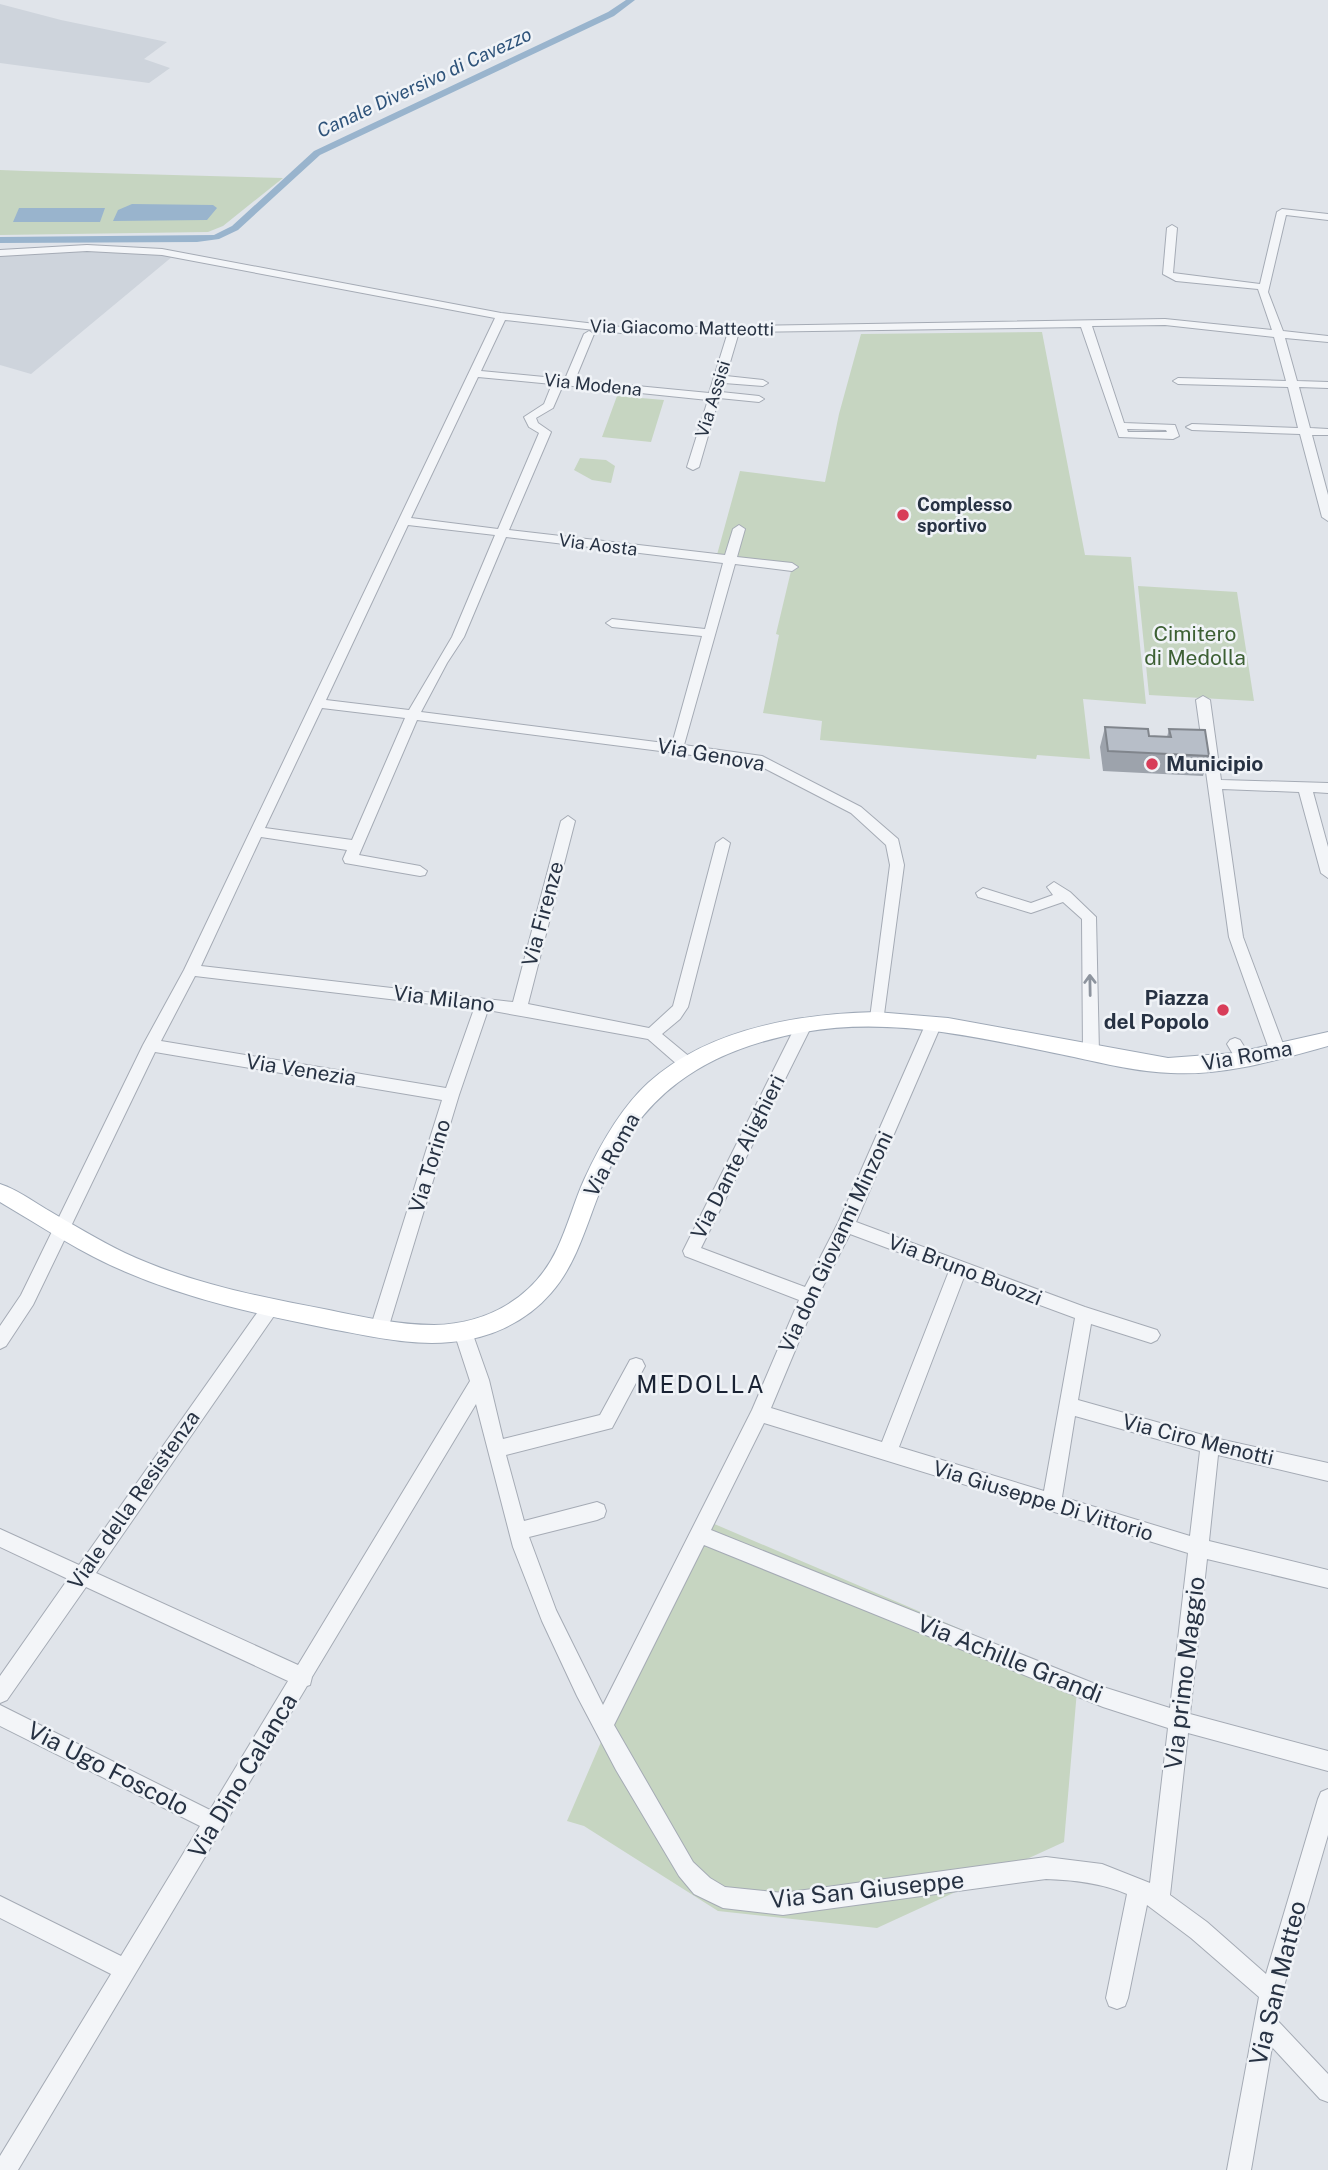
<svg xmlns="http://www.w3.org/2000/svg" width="1328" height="2170" viewBox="0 0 1328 2170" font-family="'Public Sans',sans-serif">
<rect width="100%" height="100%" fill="#e0e4ea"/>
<path fill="#ced4dc" d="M0,4L61,20L167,42L144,59L170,68L149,83L0,63Z
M63,250L173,256L31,374L0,365V255Z"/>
<path fill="#c6d5c1" d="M0,170L26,171L283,178L223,226L208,232L0,235Z
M1042,332L1085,555L1131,557L1146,704L1083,699L1090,759L1037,755L1036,759L820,740L822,721L763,713L779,635L776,634L791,571L715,562L740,471L825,482L839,414L861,334Z
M617,396L664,400L651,442L602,437Z
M580,458L606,460L615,466L611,483L592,480L574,470Z
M1138,586L1237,592L1254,701L1149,695Z
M698,1517L1078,1679L1064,1842L877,1928L718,1911L584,1826L567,1821Z"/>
<path fill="#99b4cd" d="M132,204L213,205L217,208L207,220L113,221L118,210Z
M19,208H105L100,222H13Z"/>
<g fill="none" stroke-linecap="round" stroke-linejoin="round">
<path fill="#99b4cd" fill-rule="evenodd" d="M626,0H635L614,16L320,155L238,230L219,239L197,242L0,243V237L214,235L232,226L314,151L608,12Z"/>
<g stroke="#a5abb5" stroke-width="2">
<path id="minor" d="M1282,209L1328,214V220L1286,215L1268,292L1283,331L1328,336V342L1285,338L1297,381L1328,382V388L1299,387L1310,428L1328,429V435H1312L1328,495V521L1322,517L1300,434L1192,430L1186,427L1192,424L1298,428L1288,387L1178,384L1173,381L1178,378L1286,381L1274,337L1165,325L1092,326L1124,423L1175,425L1179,436L1173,439L1119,437L1081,327L739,332L726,376L763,380L768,383L763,386L724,383L721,392L759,396L764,399L759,402L719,398L699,467L693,470L687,467L708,400L563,385L553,408L536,418L538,423L551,432L509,530L725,555L733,529L739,525L745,529L737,557L792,563L798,567L792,571L735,564L684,745L762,756L861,807L898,839L904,865L883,1022H873L870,1018L890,865L886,845L851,813L754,763L417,720L359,855L420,866L427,871L425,875L420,876L345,863L343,859L347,850L261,837L201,966L513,1002L561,821L568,816L575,821L528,1004L649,1028L673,1006L716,843L723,838L730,843L688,1007L680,1019L662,1034L691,1058L693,1062L691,1066H679L648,1039L488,1010L459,1095L388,1329L385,1334L379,1337L373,1334L370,1329L442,1100L155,1052L33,1305L6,1346L0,1349V1326L21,1295L143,1045L184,970L495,318L162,255L87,251L0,256V250L87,245L162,249L501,313L630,328L1165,319L1272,330L1258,289L1176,281L1163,274L1167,228L1172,225L1177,228L1173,273L1260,284L1277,212ZM505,320L630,334L728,332L709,393L575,380L594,334L589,331L584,334L565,379L481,371ZM478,377L552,384L544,404L524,417L529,427L539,433L498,529L411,518ZM1127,429L1166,430L1167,432H1128ZM408,525L495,535L452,637L409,710L326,700ZM506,537L723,563L705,629L612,619L606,623L612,627L702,636L672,744L421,712L447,663L464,637ZM322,708L405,718L352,840L265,828ZM195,976L474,1009L446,1088L161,1041Z
M1203,696L1210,700L1221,780L1328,783V793L1313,792L1328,847V878L1321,873L1299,792L1222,789L1243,937L1286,1052L1283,1056H1273L1270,1052L1229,937L1196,700Z
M1054,882L1070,892L1096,917L1099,1053L1096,1057H1086L1083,1053L1082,919L1063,902L1031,913L978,897L976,893L983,888L1031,903L1053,895L1047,887Z
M934,1017L942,1023L856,1222L1085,1307L1157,1330L1160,1335L1157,1340L1151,1343L1091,1324L1078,1400L1210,1437L1328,1463V1481L1218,1455L1209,1541L1328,1570V1588L1207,1559L1190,1714L1328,1751V1771L1188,1733L1170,1895L1207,1922L1266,1974L1318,1799L1321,1792L1328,1789V1835L1282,1993L1277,2020L1328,2074V2102L1320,2099L1272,2047L1251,2170H1227L1259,1997L1191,1938L1147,1905L1128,1998L1125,2006L1117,2009L1109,2006L1106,1998L1127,1894C1102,1883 1074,1880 1046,1879L783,1915L723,1908L694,1894L679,1876L616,1770L577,1696L542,1621L513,1547L476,1404L312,1677L310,1685L307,1686L18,2170H0V2156L111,1974L0,1918V1896L121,1956L200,1826L0,1726V1705L210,1810L288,1681L86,1587L7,1700L0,1703V1676L68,1579L0,1547V1529L79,1565L264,1303L270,1301L276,1303L279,1308L276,1313L96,1573L298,1665L470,1381L454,1332L457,1327L463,1324L469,1327L472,1332L489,1380L503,1439L600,1415L630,1360L636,1358L642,1360L645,1366L612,1428L506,1455L524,1521L597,1502L604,1505L606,1511L604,1517L597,1520L529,1537L556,1610L603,1705L752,1410L799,1300L685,1256L683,1251L796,1025L804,1019L812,1025L701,1248L805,1287L838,1223L926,1023ZM850,1234L949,1271L882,1442L771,1408L817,1298ZM964,1277L1075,1318L1044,1491L899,1447ZM1075,1416L1200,1451L1190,1536L1062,1497ZM764,1423L1188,1553L1170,1708L1103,1687L711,1530ZM704,1545L1103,1707L1168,1728L1150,1883L1102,1864L1046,1857L783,1893L725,1887L710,1878L693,1862L614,1725Z
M1235,1038L1240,1040L1252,1059L1250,1063H1238L1227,1044L1230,1040Z"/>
</g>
<g stroke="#9fa9b7" stroke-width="2">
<path id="major" d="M876,1012L948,1018L1168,1058L1235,1053L1328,1032V1046C1277,1060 1224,1076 1171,1073C1139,1072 1106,1064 1074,1057C985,1039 895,1016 804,1032C704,1050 637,1095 600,1191C586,1226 576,1265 551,1293C526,1322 489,1339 451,1342C410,1346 370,1336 331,1329C261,1315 191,1300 126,1272C82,1254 41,1226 0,1202V1184C16,1189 31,1200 46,1209C72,1224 98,1240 125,1253C189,1283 260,1297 329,1310C363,1317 398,1325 434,1325C487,1324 534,1298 557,1249C568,1226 574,1202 584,1180C600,1145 620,1109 648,1083C709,1028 798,1014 876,1012Z"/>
</g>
<use href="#minor" fill="#f3f5f8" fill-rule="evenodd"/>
<use href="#major" fill="#fff" fill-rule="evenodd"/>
</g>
<path fill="#9da3ac" d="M1105,727L1149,736L1167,737L1169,729L1209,756L1203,776L1103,771L1100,747Z"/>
<path fill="#b7bec8" stroke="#80858c" stroke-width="2" d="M1105,727L1148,729L1149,736L1171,737L1169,729L1205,730L1209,756L1108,751Z"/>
<defs><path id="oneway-shaft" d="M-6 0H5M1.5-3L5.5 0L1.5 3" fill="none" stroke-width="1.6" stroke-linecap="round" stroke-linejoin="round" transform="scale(1.75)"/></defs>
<use stroke="#8d949e" href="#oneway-shaft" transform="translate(1090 985) rotate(-91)"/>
<g fill="#d83d59" stroke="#f0f3f7" stroke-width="2.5">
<circle cx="903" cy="515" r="7"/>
<circle cx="1152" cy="764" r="7"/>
<circle cx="1223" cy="1010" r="7"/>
</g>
<g text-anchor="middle" stroke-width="5" stroke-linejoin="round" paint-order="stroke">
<g font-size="18" fill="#273243" stroke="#f0f3f7">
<text transform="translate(682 328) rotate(1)" y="6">Via Giacomo Matteotti</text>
<text transform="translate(593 385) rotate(6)" y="6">Via Modena</text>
<text transform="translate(713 399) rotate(-73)" y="6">Via Assisi</text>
<text transform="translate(598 545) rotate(7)" y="6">Via Aosta</text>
</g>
<g font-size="18" font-weight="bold" fill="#273243" stroke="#f0f3f7" text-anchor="start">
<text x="917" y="511">Complesso<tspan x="917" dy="21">sportivo</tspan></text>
</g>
<g font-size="19" font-style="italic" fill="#2e537a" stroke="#f0f3f7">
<text transform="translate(424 82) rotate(-25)" y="7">Canale Diversivo di Cavezzo</text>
</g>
<g font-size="21" fill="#3d6034" stroke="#f0f3f7">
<text x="1195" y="641">Cimitero<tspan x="1195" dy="24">di Medolla</tspan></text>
</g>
<g font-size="21" fill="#273243" stroke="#f0f3f7">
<text transform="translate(711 755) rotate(10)" y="7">Via Genova</text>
<text transform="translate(543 914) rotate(-75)" y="7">Via Firenze</text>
<text transform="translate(444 999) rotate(7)" y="7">Via Milano</text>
<text transform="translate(1247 1056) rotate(-10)" y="7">Via Roma</text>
<text transform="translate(301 1070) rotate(9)" y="7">Via Venezia</text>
<text transform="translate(612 1155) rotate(-61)" y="7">Via Roma</text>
<text transform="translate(738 1157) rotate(-63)" y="7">Via Dante Alighieri</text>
<text transform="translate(430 1166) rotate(-73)" y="7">Via Torino</text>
<text transform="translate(836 1242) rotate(-65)" y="7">Via don Giovanni Minzoni</text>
<text transform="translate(965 1270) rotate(21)" y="7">Via Bruno Buozzi</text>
<text transform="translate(1198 1440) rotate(14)" y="7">Via Ciro Menotti</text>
<text transform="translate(134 1500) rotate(-55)" y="7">Viale della Resistenza</text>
<text transform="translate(1043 1501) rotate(17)" y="7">Via Giuseppe Di Vittorio</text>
</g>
<g font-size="21" font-weight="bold" fill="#273243" stroke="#f0f3f7" text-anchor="start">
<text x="1166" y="771">Municipio</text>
<text x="1209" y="1005" text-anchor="end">Piazza<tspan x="1209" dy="24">del Popolo</tspan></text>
</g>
<g font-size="24" letter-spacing="2" fill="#1a2334" stroke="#f0f3f7">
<text x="701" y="1393">MEDOLLA</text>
</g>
<g font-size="24" fill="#273243" stroke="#f0f3f7">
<text transform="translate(1010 1659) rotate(22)" y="8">Via Achille Grandi</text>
<text transform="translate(1185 1673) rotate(-83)" y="8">Via primo Maggio</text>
<text transform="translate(108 1769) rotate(27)" y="8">Via Ugo Foscolo</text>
<text transform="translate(243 1776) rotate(-59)" y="8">Via Dino Calanca</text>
<text transform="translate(867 1890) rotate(-6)" y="8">Via San Giuseppe</text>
<text transform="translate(1278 1983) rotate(-76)" y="8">Via San Matteo</text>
</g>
</g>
</svg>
